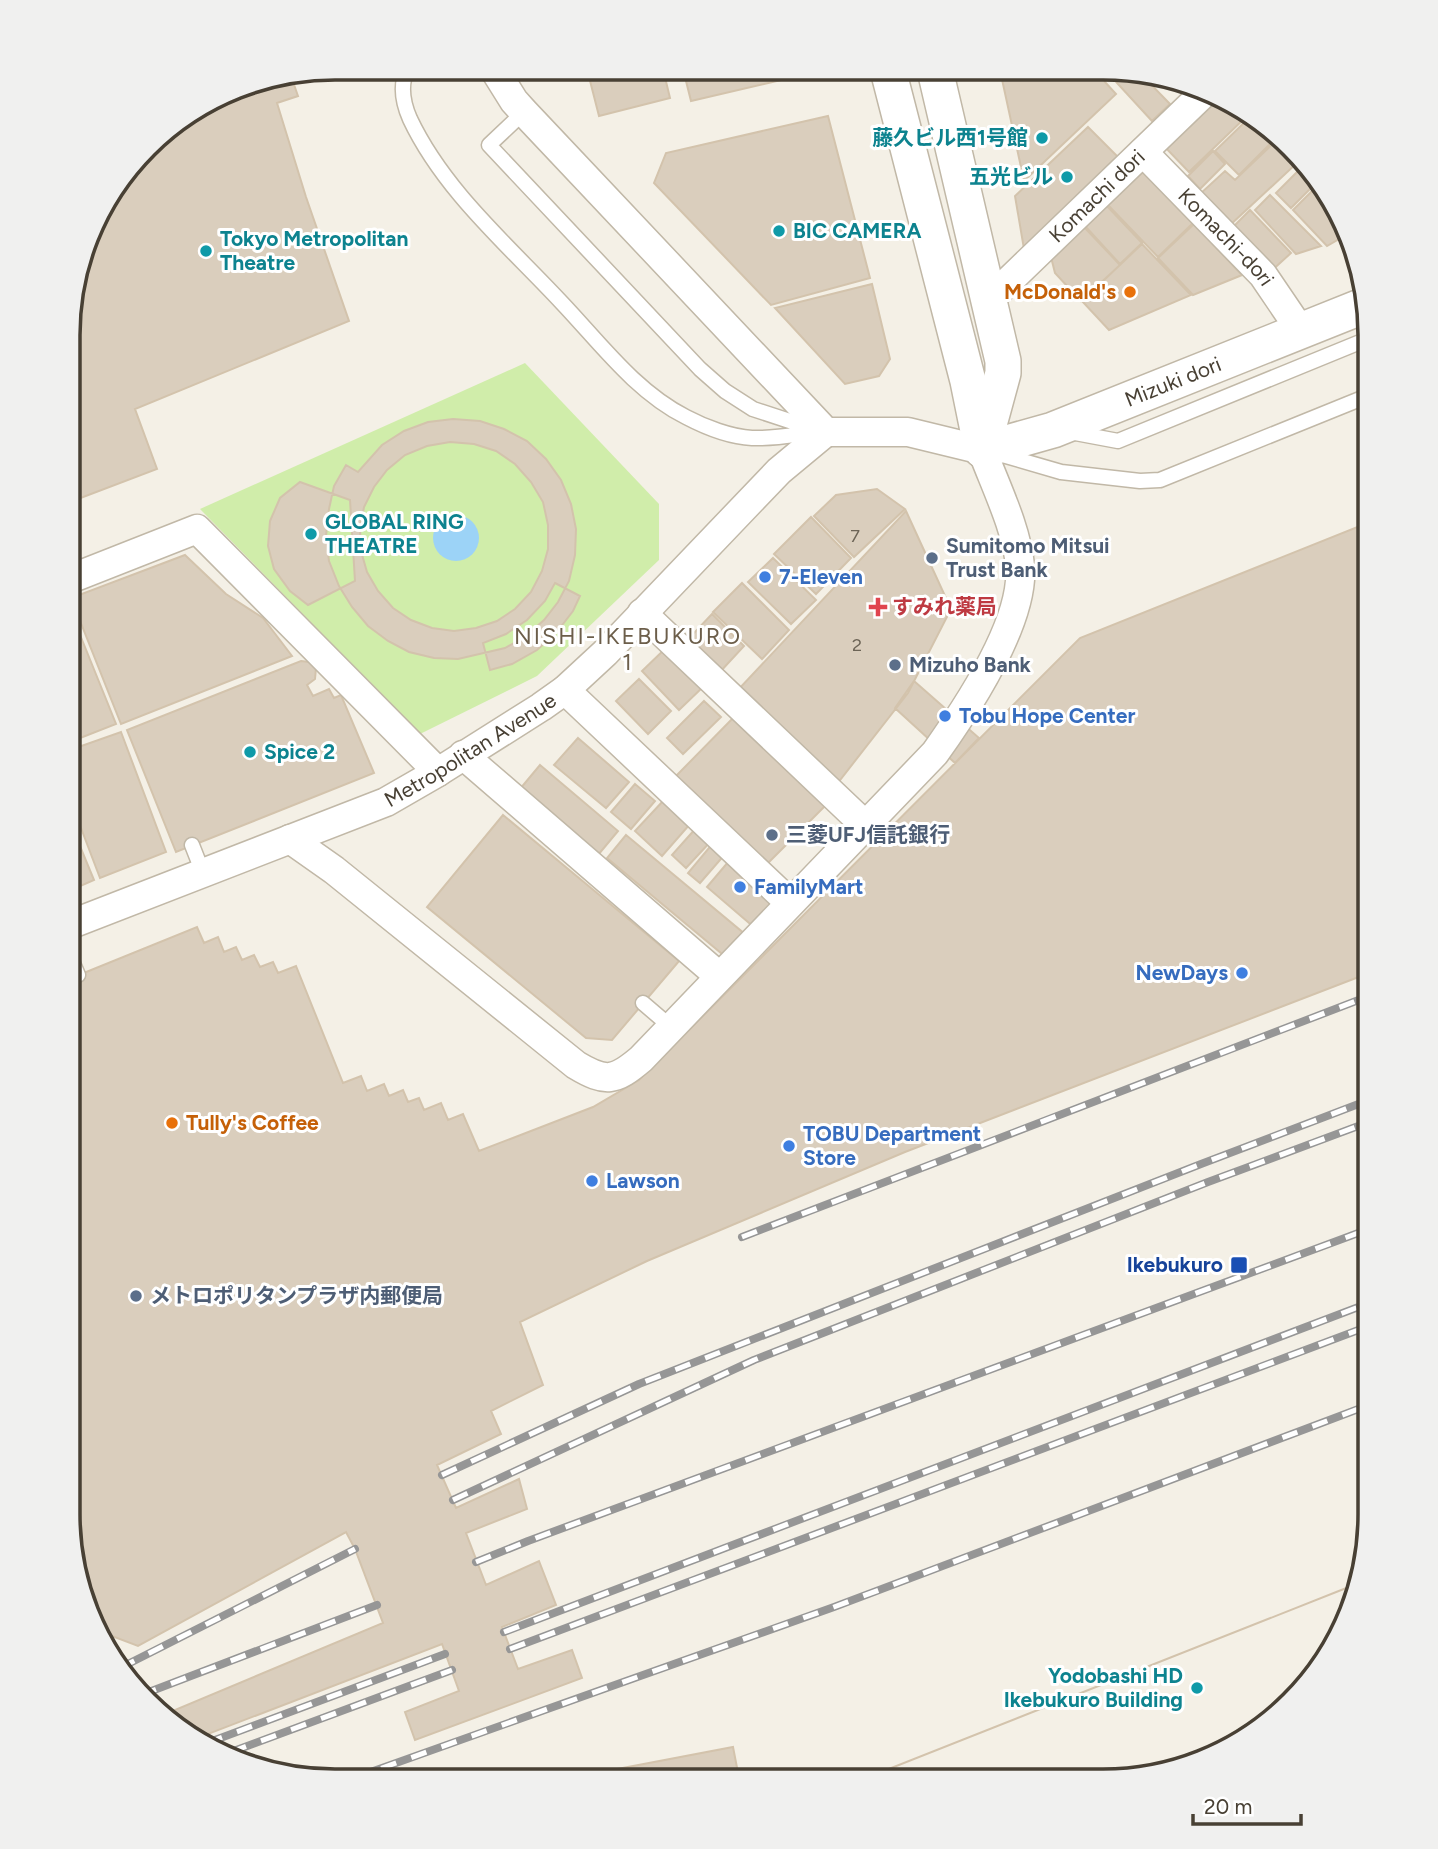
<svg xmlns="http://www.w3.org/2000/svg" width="1438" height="1849" viewBox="0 0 1438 1849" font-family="Figtree,'Noto Sans JP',sans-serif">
<rect width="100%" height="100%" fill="#f4f0e6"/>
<path fill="#d0edaa" d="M525,363L659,504V560L537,676L420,734L200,509Z"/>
<path fill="#9cd3f7" d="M433 538a23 23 0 1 1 46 0a23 23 0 1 1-46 0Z"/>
<path fill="#dacebd" stroke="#d3c3ac" stroke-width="2" fill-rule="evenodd" d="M587,69H663L670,98L599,116Z
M683,69L820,70V71L691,101Z
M1000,70H1094L1116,94L1024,181Z
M1106,71H1138L1170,104L1152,121Z
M291,76L298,96L277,103L306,197L349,321L135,409L157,469L70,502L71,301L104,202L160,134L249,83Z
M1215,95L1249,114L1189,172L1163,145Z
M828,116L870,278L771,305L654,183L666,153Z
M1251,116L1265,123L1276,138L1239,175L1215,151Z
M1088,127L1119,158L1024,249L1015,196Z
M1278,139L1297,163L1229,226L1200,194L1225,171L1235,180Z
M1213,151L1225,164L1200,189L1188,176Z
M1301,168L1315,184L1291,208L1276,193Z
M1143,171L1193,223L1158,257L1107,204Z
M1317,186L1342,217L1346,235L1327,246L1293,210Z
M1270,195L1321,246L1296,254L1255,210Z
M1106,205L1142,243L1120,264L1085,226Z
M1250,210L1291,253L1268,274L1228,232Z
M1194,224L1242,275L1193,295L1158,258Z
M1084,227L1120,265L1081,301L1055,273L1051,257Z
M1142,244L1191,295L1109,330L1082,301Z
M872,284L890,359L879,376L845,384L775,308Z
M453,419L480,421L504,429L527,441L546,459L561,480L571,504L576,529L575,555L569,581L558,602L544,620L526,636L505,648L458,659L434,658L409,652L388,641L368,626L352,607L339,586L329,561L326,536L329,509L334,486L346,465L358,472L382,445L404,431L428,422ZM450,442L474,444L496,451L515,464L531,482L543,502L548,525V549L542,571L531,592L515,609L497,621L476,628L454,631L432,628L411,620L393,608L378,591L367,572L361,551L360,529L364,507L374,487L387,470L405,455L427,446Z
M300,482L350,500L355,581L308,605L290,591L274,569L268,546L270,521L280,498Z
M877,489L905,509L854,557L814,516L836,495Z
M906,511L951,609L908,693L837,784L737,691Z
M811,517L851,558L816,594L774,554Z
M1370,522L1369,973L905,1152L647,1261L520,1322L543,1385L491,1411L501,1434L437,1465L456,1508L519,1479L527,1509L466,1533L486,1585L539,1561L556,1605L502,1627L518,1669L572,1650L582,1678L415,1740L405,1712L459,1691L442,1644L195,1739L187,1735L163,1715L383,1623L355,1549L346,1532L138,1646L96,1630L68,1514L69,979L197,927L204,943L218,937L224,952L236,947L242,960L254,955L260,967L273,962L278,973L296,966L343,1083L361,1076L367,1091L384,1084L389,1096L403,1090L408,1102L419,1098L424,1110L441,1103L448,1120L463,1114L479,1151L593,1107L639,1080L1080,638Z
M185,555L226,594L263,618L292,656L121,724L71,598Z
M773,558L816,600L791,624L748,582Z
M555,583L580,596L573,611L556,633L537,650L512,664L490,670L483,643L506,634L527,620L545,601Z
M742,583L789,630L762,659L713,612Z
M70,610L116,724L70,742Z
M712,614L744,646L719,673L694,650L693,634Z
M667,647L704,686L679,710L642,671Z
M301,661L309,662L316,668L315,679L307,685L313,696L329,689L334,698L341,695L374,773L176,852L127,730Z
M639,679L671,711L648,734L616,701Z
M914,681L979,738L955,763L895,708Z
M704,701L721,717L683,754L667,738Z
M738,713L829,802L765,866L675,777Z
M121,732L166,852L100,878L70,799V750Z
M578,738L629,782L606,808L554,765Z
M540,765L618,831L598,855L520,789Z
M635,784L655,801L631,829L611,812Z
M664,800L690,824L662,856L635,831Z
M503,815L679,961L612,1040L586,1038L427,907Z
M70,822L94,880L69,891Z
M697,827L712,840L686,868L672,855Z
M626,835L746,935L727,958L607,858Z
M714,842L726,853L700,883L688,873Z
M729,861L777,903L755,928L707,887Z
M1359,1583L1355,1600L1324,1662L1279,1714L1221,1753L1103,1781L861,1780Z
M1359,1583L1355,1600L1324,1662L1279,1714L1221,1753L1103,1781L861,1780Z
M733,1747L739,1778L734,1780L565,1779Z"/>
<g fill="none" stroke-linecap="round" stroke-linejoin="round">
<g stroke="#c1b8a7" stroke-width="17">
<path id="service" d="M408,68C399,85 403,103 410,119C444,191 509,246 562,303C600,343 636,392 686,417C705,427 731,437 752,438C774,439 799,434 821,432
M524,112L489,145L700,369L725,391L753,409L814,429
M1070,432L1118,441L1370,338
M999,454L1061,472L1140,481L1160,480L1370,395
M192,845L203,873
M69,954L78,975
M643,1003L671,1027"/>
</g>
<g stroke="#c1b8a7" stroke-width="31">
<g id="minor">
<path id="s1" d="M1143,152L1263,275L1301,331"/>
<path id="s2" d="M989,300L1207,90"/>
<path d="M70,579L197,529L438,772"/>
<path d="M642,613L866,826"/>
<path d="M565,690L789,902"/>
<path d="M463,755L719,976"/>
<path d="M290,839L334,870L576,1065C606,1083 615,1081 641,1059L935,753C967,708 1025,621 1020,566C1017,529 995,485 982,450L908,432H826L524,112L514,101L494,69"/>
<path id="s3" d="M69,925L386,802L438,772L541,707L565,690L605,653L779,471L826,432"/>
</g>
</g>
<g stroke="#c1b8a7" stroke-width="38">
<g id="tertiary">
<path d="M888,70L968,381L982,450"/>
<path d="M935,70L1003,361V373L984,443"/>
<path id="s4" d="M982,450L1053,430L1363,306"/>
</g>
</g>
<use href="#service" stroke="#fff" stroke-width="14"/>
<use href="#minor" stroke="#fff" stroke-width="28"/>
<use href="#tertiary" stroke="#fff" stroke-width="35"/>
<g stroke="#969696" stroke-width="8">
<path id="rail" d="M742,1237L1369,996
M442,1475L639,1384L1201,1164L1369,1100
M453,1500L754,1360L1208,1182L1369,1122
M476,1562L528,1541L1369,1229
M96,1632L99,1631
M504,1632L1369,1303
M510,1649L1369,1326
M120,1668L355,1549
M141,1695L377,1605
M207,1743L445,1654
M231,1752L452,1670
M351,1779L834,1607L1369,1405"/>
</g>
<use href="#rail" stroke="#fff" stroke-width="5" stroke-dasharray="16" stroke-linecap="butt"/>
</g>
<g fill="#0f9aa8" stroke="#fff" stroke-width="2.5">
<circle cx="1042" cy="138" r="7"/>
<circle cx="1067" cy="177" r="7"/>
<circle cx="779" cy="231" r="7"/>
<circle cx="206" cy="251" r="7"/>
<circle cx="311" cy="534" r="7"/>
<circle cx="250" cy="752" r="7"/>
<circle cx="1197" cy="1688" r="7"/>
</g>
<g fill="#e8710a" stroke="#fff" stroke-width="2.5">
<circle cx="1130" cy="292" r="7"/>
<circle cx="172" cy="1123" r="7"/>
</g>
<g fill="#5c6f8a" stroke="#fff" stroke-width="2.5">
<circle cx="932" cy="558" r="7"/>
<circle cx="895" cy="665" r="7"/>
<circle cx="772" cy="835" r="7"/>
<circle cx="136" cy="1296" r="7"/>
</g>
<g fill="#3f7fe0" stroke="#fff" stroke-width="2.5">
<circle cx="765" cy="577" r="7"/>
<circle cx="945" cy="716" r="7"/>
<circle cx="740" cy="887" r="7"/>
<circle cx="1242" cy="973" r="7"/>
<circle cx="789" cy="1146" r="7"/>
<circle cx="592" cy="1181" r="7"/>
</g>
<path fill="#e0444e" stroke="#fff" stroke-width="2.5" d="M874.5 596.5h7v7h7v7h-7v7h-7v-7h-7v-7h7z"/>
<rect fill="#1a4fb4" stroke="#fff" stroke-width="2.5" x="1230" y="1256" width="18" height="18" rx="3.5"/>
<g text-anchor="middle" stroke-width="6" stroke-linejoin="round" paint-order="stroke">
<g font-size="18" fill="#6c6456">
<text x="855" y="542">7</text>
<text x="857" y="651">2</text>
</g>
<g font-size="21" font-weight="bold" fill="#0d838f" stroke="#fff" text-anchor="start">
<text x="1028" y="145" text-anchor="end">藤久ビル西1号館</text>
<text x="1053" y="184" text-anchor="end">五光ビル</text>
<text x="793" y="238">BIC CAMERA</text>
<text x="220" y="246">Tokyo Metropolitan<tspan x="220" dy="24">Theatre</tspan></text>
<text x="325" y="529">GLOBAL RING<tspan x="325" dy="24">THEATRE</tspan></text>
<text x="264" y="759">Spice 2</text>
<text x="1183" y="1683" text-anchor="end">Yodobashi HD<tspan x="1183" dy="24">Ikebukuro Building</tspan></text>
</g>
<g font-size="21" fill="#484034" stroke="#fff">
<text dy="7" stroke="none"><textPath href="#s2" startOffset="150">Komachi dori</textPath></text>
<text dy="7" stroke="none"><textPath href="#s1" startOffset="119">Komachi-dori</textPath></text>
<text dy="7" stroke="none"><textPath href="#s4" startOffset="203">Mizuki dori</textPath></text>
<text dy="7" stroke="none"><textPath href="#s3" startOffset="439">Metropolitan Avenue</textPath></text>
</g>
<g font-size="21" font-weight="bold" fill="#c56008" stroke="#fff" text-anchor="end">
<text x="1116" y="299">McDonald's</text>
<text x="186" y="1130" text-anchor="start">Tully's Coffee</text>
</g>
<g font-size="21" font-weight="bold" fill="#4e5e75" stroke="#fff" text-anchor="start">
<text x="946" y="553">Sumitomo Mitsui<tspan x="946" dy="24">Trust Bank</tspan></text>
<text x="909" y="672">Mizuho Bank</text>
<text x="786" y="842">三菱UFJ信託銀行</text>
<text x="150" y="1303">メトロポリタンプラザ内郵便局</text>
</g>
<g font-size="21" font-weight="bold" fill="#366cbe" stroke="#fff" text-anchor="start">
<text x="779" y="584">7-Eleven</text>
<text x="959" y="723">Tobu Hope Center</text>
<text x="754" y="894">FamilyMart</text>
<text x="1228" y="980" text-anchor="end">NewDays</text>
<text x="803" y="1141">TOBU Department<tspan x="803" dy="24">Store</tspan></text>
<text x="606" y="1188">Lawson</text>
</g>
<g font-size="21" font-weight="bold" fill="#be3a42" stroke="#fff" text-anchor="start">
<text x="892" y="614">すみれ薬局</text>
</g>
<g font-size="21" font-weight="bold" fill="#164399" stroke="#fff" text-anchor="end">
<text x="1223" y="1272">Ikebukuro</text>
</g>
<g font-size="23" letter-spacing="2" fill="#6c5e4a" stroke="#fff">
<text x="628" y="644">NISHI-IKEBUKURO<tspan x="628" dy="26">1</tspan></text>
</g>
</g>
<path d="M0 0H1438V1849H0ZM335 80H1103A255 255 0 0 1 1358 335V1514A255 255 0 0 1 1103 1769H335A255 255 0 0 1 80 1514V335A255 255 0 0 1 335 80Z" fill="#f0f0ef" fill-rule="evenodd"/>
<path fill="none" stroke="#484034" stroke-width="3.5" d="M335 80H1103A255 255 0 0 1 1358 335V1514A255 255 0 0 1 1103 1769H335A255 255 0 0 1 80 1514V335A255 255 0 0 1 335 80Z"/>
<path d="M1193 1814v10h108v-10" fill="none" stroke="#484034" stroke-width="3.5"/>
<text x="1204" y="1814" font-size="21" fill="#484034" stroke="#ffffff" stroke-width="5" paint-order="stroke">20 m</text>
</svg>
